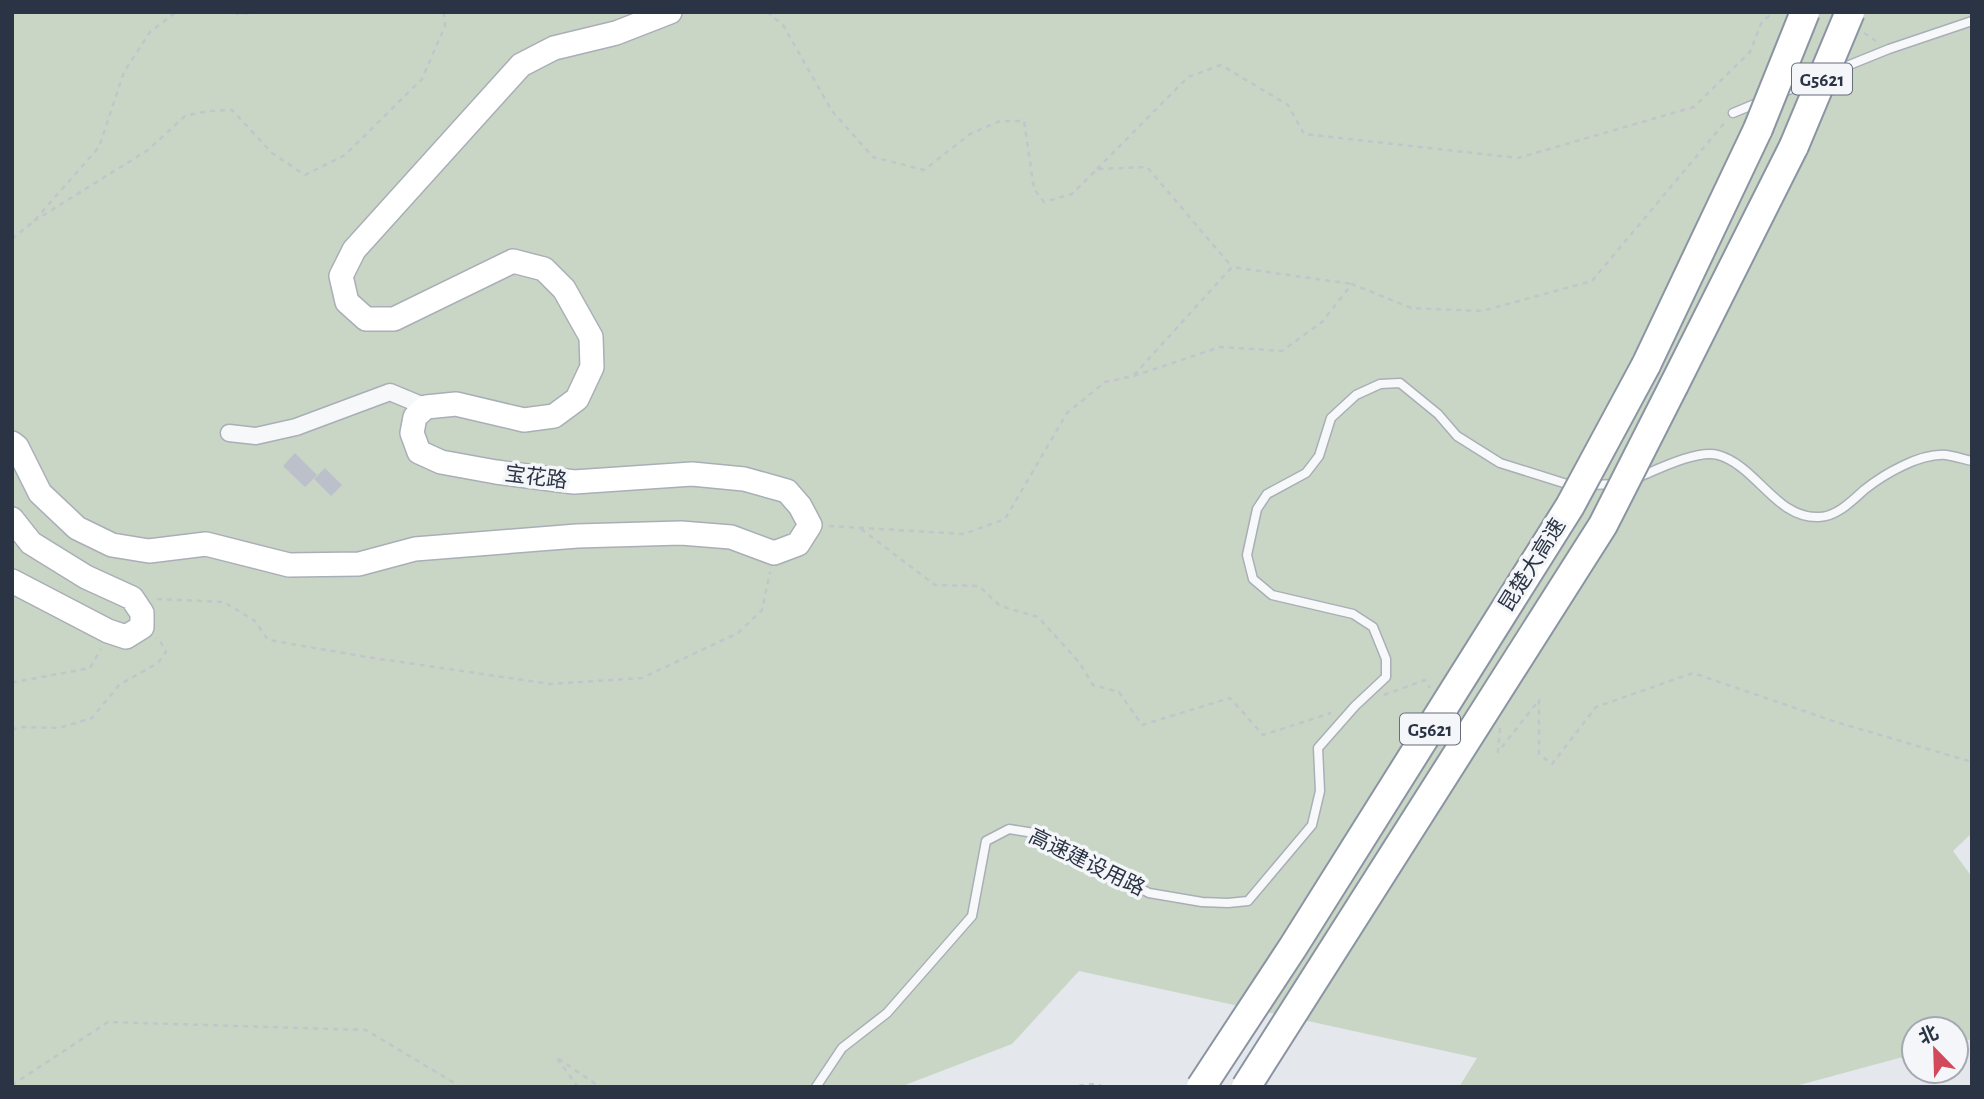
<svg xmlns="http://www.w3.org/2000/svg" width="1984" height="1099" viewBox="0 0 1984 1099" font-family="'Alegreya Sans','Noto Sans SC',sans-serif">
<rect width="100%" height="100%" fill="#e4e7ec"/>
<path fill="#c9d6c5" d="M12,12H1972V833L1953,851L1972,877V1039L1956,1043V1029H1914V1054L1792,1087H1459L1477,1058L1079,971L1012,1044L900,1087H12Z"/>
<path fill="#bbc0ca" d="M295,453L317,475L305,487L283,466Z
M325,468L342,485L331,496L314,479Z"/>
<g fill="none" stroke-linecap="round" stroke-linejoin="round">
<g stroke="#a9aeb7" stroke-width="11">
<path id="lane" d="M1832,72L1889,49L1972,21
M1781,93L1814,80
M1733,113L1762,101
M1637,478C1656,470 1698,449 1718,455C1757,466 1776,519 1819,517C1836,517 1852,501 1864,490C1884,474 1920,453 1946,455C1954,456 1963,459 1972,461
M1589,485L1618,484
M816,1087L842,1048L887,1013L972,916L986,841L1009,829L1034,833L1149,893L1202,902L1228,903L1248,901L1312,825L1320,791L1318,748L1355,706L1386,677V659L1373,627L1353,614L1272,595L1253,579L1247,555L1257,509L1267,494L1306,473L1319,456L1331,418L1356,395L1380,384L1400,383L1438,414L1457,436L1500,463L1570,485H1576"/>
</g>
<g stroke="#a9aeb7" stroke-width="19">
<path id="street" d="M229,433L256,436L296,427L390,392L426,407"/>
</g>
<g stroke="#a9aeb7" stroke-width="26">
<path id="secondary" d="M12,443L17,447L40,493L77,528L112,545L149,551L206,544L289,565L359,564L415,549L577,536L681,533L731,537L774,553L798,544L810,525L800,506L787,491L744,479L692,474L574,482L496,472L441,462L419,452L412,433L415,417L426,407L456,404L524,420L554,416L577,399L592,367L591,337L564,289L544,269L513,261L394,319H366L347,302L341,276L354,250L521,65L554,48L616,33L670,12
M12,519L31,543L86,577L132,598L142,613V627L126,637L108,631L12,581"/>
</g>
<g stroke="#8b94a3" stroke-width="32">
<path id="highway" d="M1646,365L1758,129
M1674,385L1794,146"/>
</g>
<path stroke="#c2c5cb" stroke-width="2.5" stroke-dasharray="5 5" stroke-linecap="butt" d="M234,12L237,14L266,12
M767,12L783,25L832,111L873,157L924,170L970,134L1000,121H1024L1034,189L1044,202L1072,194L1097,169L1147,167L1232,267
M1864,33L1876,41
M1097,169L1188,77L1221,65L1288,105L1304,134L1518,158L1694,107L1750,52L1762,21L1775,12
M34,221L148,150L185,116L208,111L232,110L272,153L305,175L345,155L422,79L445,26L444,12
M12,239L34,221L99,147L124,72L150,32L176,12
M1134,375L1232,267L1352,284
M829,526L964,534L1005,519L1067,413L1105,382L1134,376L1220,347L1282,351L1322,322L1352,284L1411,308L1482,311L1592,281L1726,121
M861,529L935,585L979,586L1000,606L1038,617L1079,662L1093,685L1119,692L1142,725L1230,698L1263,735L1331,713
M157,599L224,602L255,621L268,640L367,657L550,684L642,678L738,633L762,610L770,572
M12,681L15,682L90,668L101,649
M1384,695L1425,680L1430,688
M1500,728L1498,752L1539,700V754L1552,764L1596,707L1693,673L1836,722L1972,762
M12,730L19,727L59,728L92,718L119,685L158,663L166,652L160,641L156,638
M12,1085L108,1022L366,1030L461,1087
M578,1087L556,1057L600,1087
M1069,1087L1095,1084L1104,1087"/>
<use href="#lane" stroke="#f7f8fa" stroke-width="8"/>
<use href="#street" stroke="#f7f8fa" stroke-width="16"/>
<use href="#secondary" stroke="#fff" stroke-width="23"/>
<use href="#highway" stroke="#fff" stroke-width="28"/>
<g stroke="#8b94a3" stroke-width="32" stroke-linecap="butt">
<path id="highway-bridge" d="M1758,129L1805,12
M1794,146L1850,12
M1201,1087L1293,947L1570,506L1646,365
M1246,1087L1603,525L1674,385"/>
</g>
<use href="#highway-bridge" stroke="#fff" stroke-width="28"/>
</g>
<g text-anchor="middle" stroke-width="7" stroke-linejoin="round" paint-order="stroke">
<g fill="#f4f6f9" stroke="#676e7b" stroke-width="2">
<rect x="1792" y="63.5" width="60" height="31" rx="5"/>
<rect x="1400" y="713.5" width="60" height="31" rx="5"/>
</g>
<g font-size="19" font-weight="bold" fill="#2b3445">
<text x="1822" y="86">G5621</text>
<text x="1430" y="736">G5621</text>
</g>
<g font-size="21" fill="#2b3445" stroke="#f4f6f9">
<text transform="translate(536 477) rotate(7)" y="7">宝花路</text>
<text transform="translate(1532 565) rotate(-58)" y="7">昆楚大高速</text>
<text transform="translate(1087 862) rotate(26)" y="7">高速建设用路</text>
</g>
</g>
<rect width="1984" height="1099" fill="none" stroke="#2b3445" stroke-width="28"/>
<g transform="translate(1935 1050) rotate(337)"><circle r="33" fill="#f4f6f9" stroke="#a4a8b1" stroke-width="2"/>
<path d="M0-5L12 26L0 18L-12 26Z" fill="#d1495b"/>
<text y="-10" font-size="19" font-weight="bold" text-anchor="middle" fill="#2b3445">北</text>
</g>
</svg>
